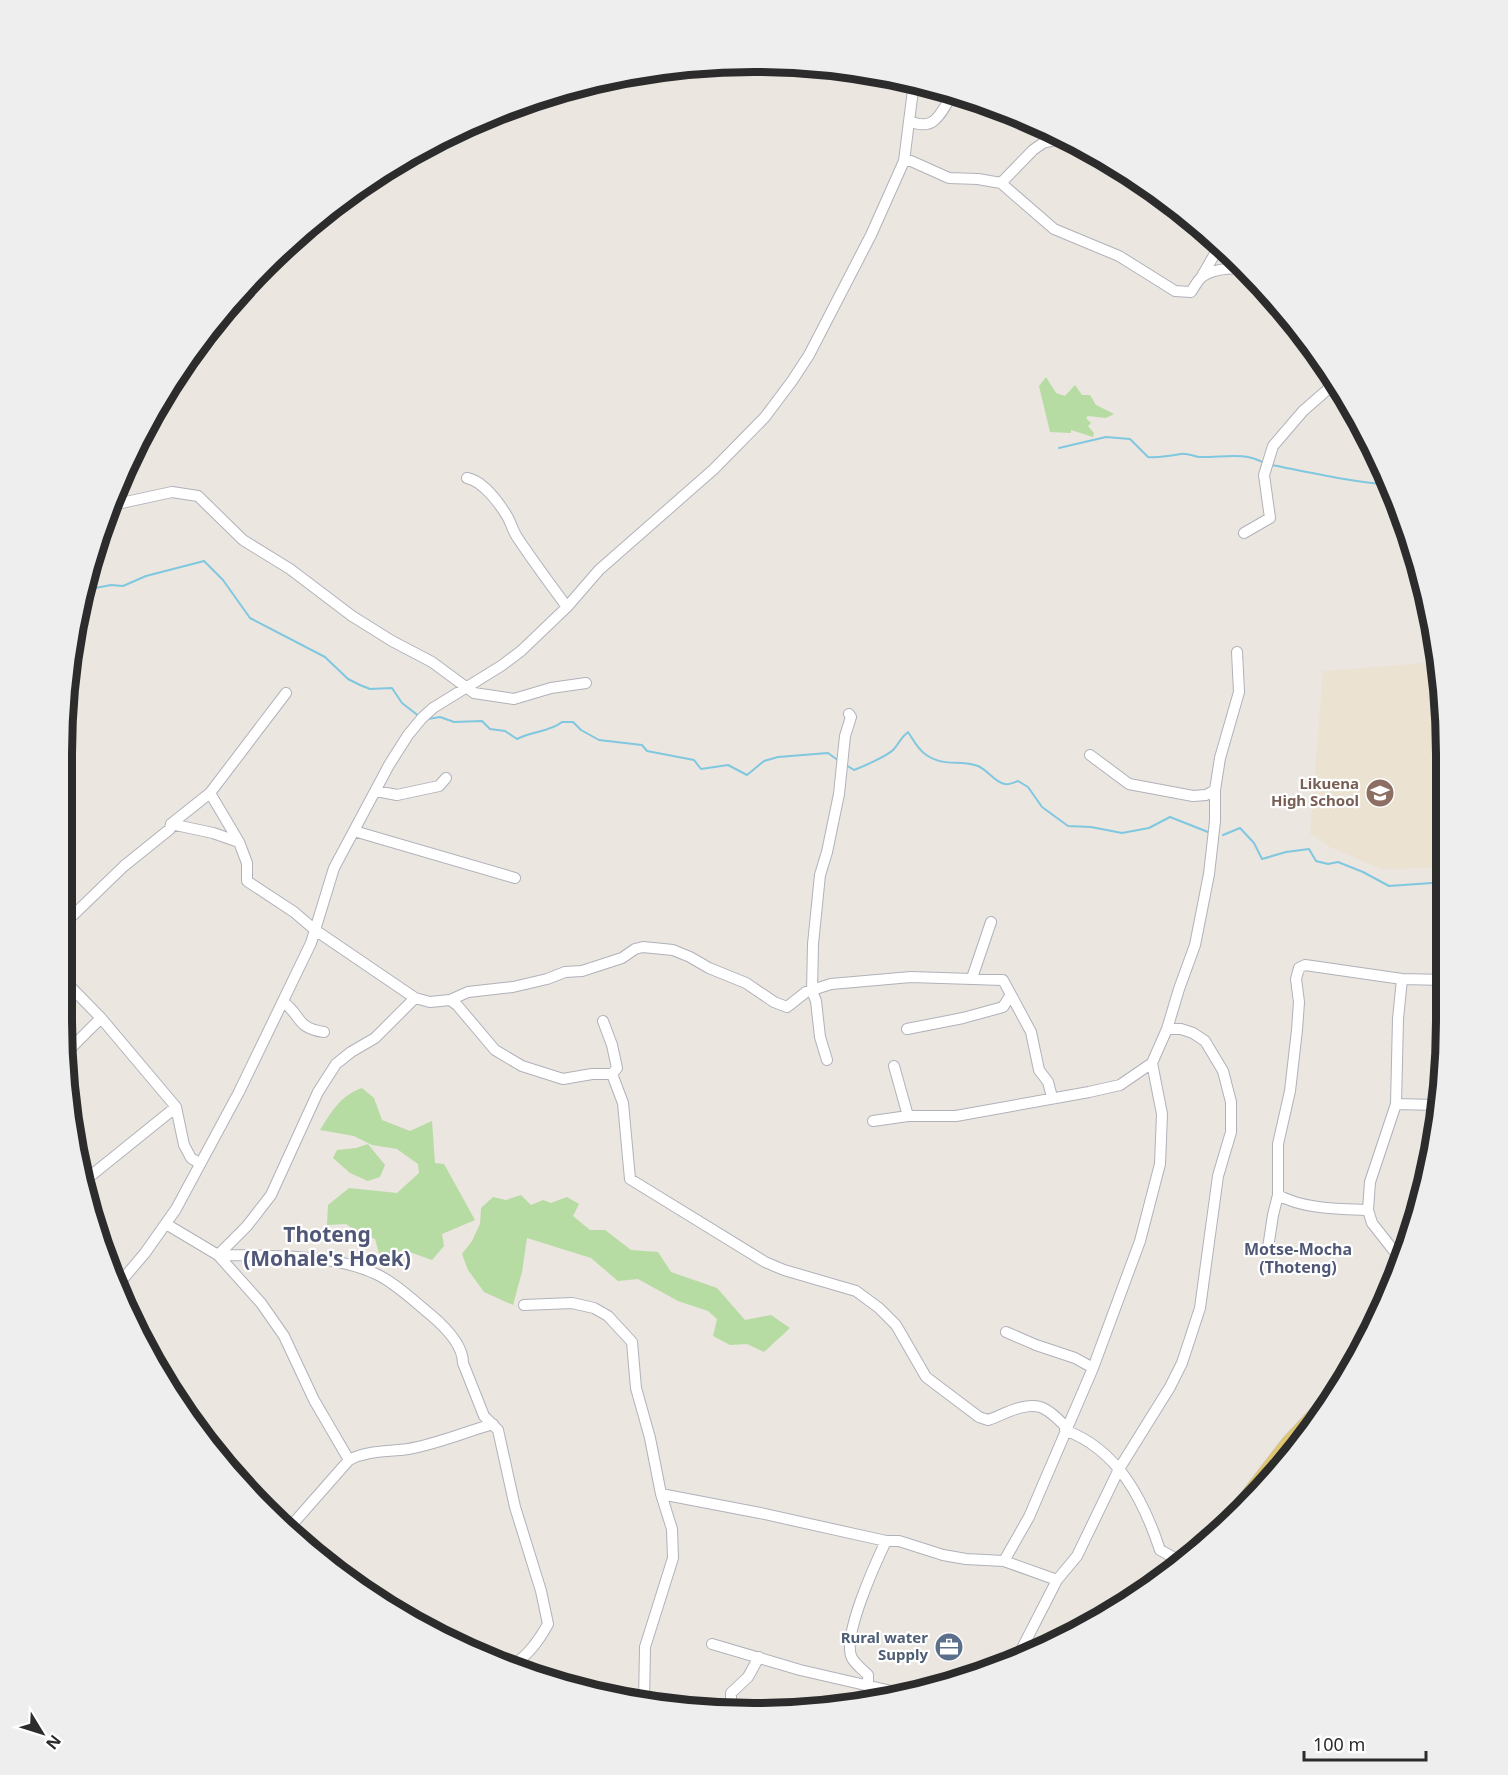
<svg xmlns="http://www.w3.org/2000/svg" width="1508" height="1775" viewBox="0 0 1508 1775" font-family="'Noto Sans',sans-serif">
<rect width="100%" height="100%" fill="#ebe6e0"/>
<path fill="#ebe2d1" d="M1437,662L1446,754V868L1381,869L1330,847L1310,833L1323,671Z"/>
<path fill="#b6dba3" d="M1046,377L1056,393L1065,396L1075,385L1082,395H1090L1096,405L1114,414L1106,418L1088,416L1086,418L1091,423L1088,426L1094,433L1093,437L1071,430V433L1050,432L1039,386Z
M362,1088L374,1098L382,1120L410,1131L432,1121L435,1163L444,1164L475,1220L442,1234L444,1246L432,1260L404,1250L380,1257L375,1239L356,1231L346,1224L327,1225L328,1205L349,1188L397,1193L419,1173L418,1164L397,1149L372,1145L354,1136L320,1130C332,1111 340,1096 362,1088Z
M368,1144L385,1165L380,1177L368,1181L350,1173L333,1158L337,1150L356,1148Z
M521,1195L531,1205L543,1200L551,1203L567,1197L579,1204L573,1216L590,1230H605L631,1250L658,1252L671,1272L717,1288L745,1320L771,1315L790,1328L764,1352L747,1344L730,1345L713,1336L717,1319L708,1311L678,1301L638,1279L618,1281L591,1258L527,1238L522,1272L513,1305L484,1292L468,1270L462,1254L472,1241L480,1224L481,1208L493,1197L506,1200Z"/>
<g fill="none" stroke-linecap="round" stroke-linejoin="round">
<path stroke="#80c7e0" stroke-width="2" d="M1059,448L1106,437L1130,439L1148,457C1160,458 1169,456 1181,454C1187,453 1193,456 1199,457C1221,458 1244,451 1264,463
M1272,465C1312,473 1351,482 1392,485
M84,582L90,589
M80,599L90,589L111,585L123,586L146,576L204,561L223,580L250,618L325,657L348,679L360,685L370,689L392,688L402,703L420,717
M428,719L440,717L454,722L482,721L490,729L505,731L517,739C532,731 550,732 562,722H573L581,730L599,740L642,745L647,751L694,760L701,769L728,765L747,775L764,761L778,757L828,753L839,761
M846,765L854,770C862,767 887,756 893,750C899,744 899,739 908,732C913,739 917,748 925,754C944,768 959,759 978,766C988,770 995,783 1005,784C1009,785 1015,782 1018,781L1028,787L1042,807L1068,826L1091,827L1122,833L1149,828L1170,817L1208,832
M1223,835L1240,828L1254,843L1262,859L1286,852L1309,849L1316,861L1328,864L1338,862L1363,872L1389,886L1446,882"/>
<g stroke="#b0b2ba" stroke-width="12">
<path id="minor" d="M909,121C936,132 939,114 953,94
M904,161H911L949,178L978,179L1001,183L1054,229L1119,256L1175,291L1191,292C1194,288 1198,279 1203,276C1214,269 1240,265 1251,273
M1001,183L1033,150L1043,143L1064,138
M1202,276L1220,245
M467,478C483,481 499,503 507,516C511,523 513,531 517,537C533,561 550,584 567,607
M112,505L172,492L198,496L243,540L290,569L352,616L392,641L432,662L474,693L514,699L551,688L586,683
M1244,533L1270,518L1264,475L1273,446L1303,411L1327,390L1333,376
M1090,755L1129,784L1193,796L1206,795L1215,790
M376,791L397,795L439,786L446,778
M210,793L239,842L247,863V881L294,912L315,930L415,998L430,1002L450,1000L457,1005L495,1050L522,1066L563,1079L592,1074H612
M171,824L210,793L286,693
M354,831L515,878
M63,925L124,866L170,829L171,824L213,833L239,842
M62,978L101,1018L66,1053
M972,978L991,922
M450,1000L468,992L513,987L547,979L565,972L582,971L622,958L635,949L643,947L673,950L690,957L709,968L746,983L774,1002L787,1007L806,992L831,984L911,977L1003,980L1031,1032L1039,1070L1048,1082L1052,1097
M283,1002C302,1015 295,1028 324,1032
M101,1018L176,1107L184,1145L191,1158L199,1163
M603,1021L612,1045L617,1068L612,1074
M907,1029L963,1018L1003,1007L1010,996
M827,1060L820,1037L816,1001L812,991L813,944L820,875L827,852L839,794L845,736L851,717L849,714
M894,1066L908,1116
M612,1074L623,1103L630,1179L765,1262L784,1270L856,1291L879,1308L896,1325L926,1377L979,1417L988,1420C1003,1415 1024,1402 1040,1407C1050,1410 1060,1421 1067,1428
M1396,1104L1437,1105
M873,1121L908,1116H956L1089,1092L1120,1085L1152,1063
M83,1182L176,1107
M1278,1195C1303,1209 1340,1209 1368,1210
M166,1224L218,1255L261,1303L284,1336L314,1400L349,1460
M1268,1248L1273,1215L1278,1195V1144L1290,1091L1297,1030L1299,1002L1296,979L1299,968L1305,965L1402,979L1445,980
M218,1255C266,1256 332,1253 376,1274C394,1282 415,1302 431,1315C444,1326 463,1344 463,1363L484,1416L498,1430L515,1507L541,1591L548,1624C538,1642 528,1655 511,1667
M218,1255L247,1226L271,1195L318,1092L336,1064L351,1052L375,1038L415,998
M1398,1256L1372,1223L1368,1210L1370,1182L1396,1104L1398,1019L1402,979
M117,1286L145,1253L176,1209L239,1092L311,943L334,868L389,765L408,735L422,718L433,708L501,666L521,651L567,607L599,570L714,469L765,417L792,381L809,355L871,235L904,161L914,82
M524,1305L572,1303L594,1308L608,1316L632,1342L636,1388L650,1438L661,1494L672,1529L673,1558L645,1647L644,1703
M1006,1332L1036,1345L1075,1358L1093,1368
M1065,1430C1118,1450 1143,1499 1160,1550L1180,1561
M661,1494L760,1513L886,1541H899L943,1555L966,1559L1004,1561L1057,1580
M290,1527L349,1460C368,1450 388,1452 408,1449C437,1444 465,1432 493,1424
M1004,1561L1029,1517L1093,1368L1140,1241L1160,1164L1162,1114L1152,1063L1167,1029L1179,989L1195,945L1209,874L1215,821V790L1220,758L1239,692L1237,652
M712,1644L800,1670L900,1693
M1015,1662L1057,1580L1077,1556L1119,1469L1170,1387L1182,1363L1200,1308L1218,1176L1231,1132V1102L1223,1071L1205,1041L1193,1033L1181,1029H1167
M868,1685V1675C863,1670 855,1664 852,1658C841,1638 876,1562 886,1541
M731,1700V1693L748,1677L759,1657"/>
</g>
<g stroke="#c4c4c4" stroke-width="15">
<path id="major" d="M1235,1512L1288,1443L1335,1393"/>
</g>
<use href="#minor" stroke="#fff" stroke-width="10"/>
<use href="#major" stroke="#e0c670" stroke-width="14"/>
</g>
<defs>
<g id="school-disc" transform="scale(1.5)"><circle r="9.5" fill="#8d6e63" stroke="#fff"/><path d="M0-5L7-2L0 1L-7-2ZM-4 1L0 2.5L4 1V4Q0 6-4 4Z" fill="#fff"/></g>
<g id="office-disc" transform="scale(1.5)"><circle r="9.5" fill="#5c6f8a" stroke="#fff"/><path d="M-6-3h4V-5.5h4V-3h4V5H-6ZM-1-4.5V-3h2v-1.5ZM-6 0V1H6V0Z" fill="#fff"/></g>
</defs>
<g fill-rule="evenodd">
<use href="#school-disc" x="1380" y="793"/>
<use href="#office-disc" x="949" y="1647"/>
</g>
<g text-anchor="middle" stroke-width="4.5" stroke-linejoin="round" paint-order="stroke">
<g font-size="15" font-weight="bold" fill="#785e54" stroke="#fff" text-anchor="end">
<text x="1359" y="789">Likuena<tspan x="1359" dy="17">High School</tspan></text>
</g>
<g font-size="15" font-weight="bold" fill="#4e5e75" stroke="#fff" text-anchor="end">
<text x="928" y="1643">Rural water<tspan x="928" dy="17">Supply</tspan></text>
</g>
<g font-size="16" font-weight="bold" fill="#515877" stroke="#fff">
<text x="1298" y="1255">Motse-Mocha<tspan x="1298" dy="18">(Thoteng)</tspan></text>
</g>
<g font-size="21" font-weight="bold" fill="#515877" stroke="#fff">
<text x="327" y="1242">Thoteng<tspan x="327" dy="24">(Mohale's Hoek)</tspan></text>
</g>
</g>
<path d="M0 0H1508V1775H0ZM754 72H754A682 682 0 0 1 1436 754V1021A682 682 0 0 1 754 1703H754A682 682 0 0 1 72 1021V754A682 682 0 0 1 754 72Z" fill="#eee" fill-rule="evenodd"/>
<path fill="none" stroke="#2c2c2c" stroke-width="8" d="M754 72H754A682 682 0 0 1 1436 754V1021A682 682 0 0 1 754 1703H754A682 682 0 0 1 72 1021V754A682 682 0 0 1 754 72Z"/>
<g transform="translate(42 1733) rotate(128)" stroke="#ffffff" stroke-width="4.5" paint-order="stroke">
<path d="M0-4.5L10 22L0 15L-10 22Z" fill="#2c2c2c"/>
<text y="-9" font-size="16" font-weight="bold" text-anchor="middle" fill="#2c2c2c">N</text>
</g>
<path d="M1304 1751v9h122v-9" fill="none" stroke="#2c2c2c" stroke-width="3"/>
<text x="1313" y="1751" font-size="18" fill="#2c2c2c" stroke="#ffffff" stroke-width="4.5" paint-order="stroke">100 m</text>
</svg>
